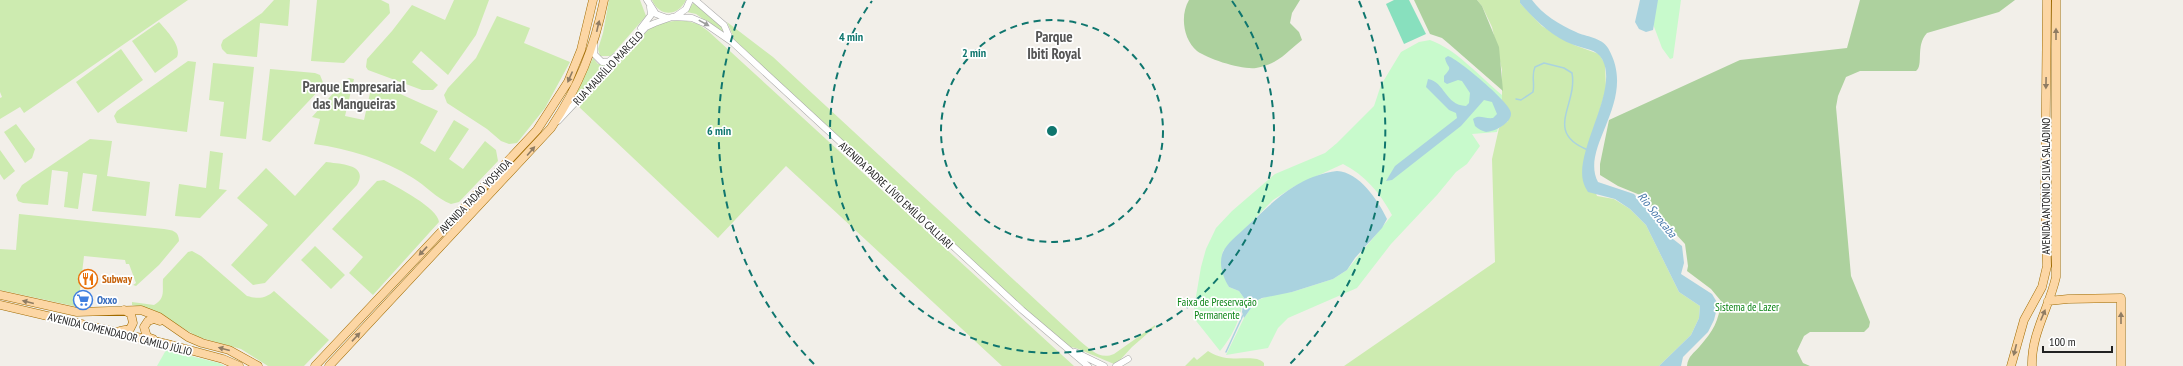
<svg xmlns="http://www.w3.org/2000/svg" width="2183" height="366" viewBox="0 0 2183 366" font-family="'PT Sans Narrow',sans-serif">
<rect width="100%" height="100%" fill="#f2efe9"/>
<path fill="#cdebb0" d="M0,0H188L24,113L20,107L0,119V98L2,97L0,92Z
M274,0H290L288,26L260,23L257,57L227,54L222,49L221,45L223,40L262,13Z
M317,0H381L389,4L390,13L344,63L311,61Z
M454,0H489L476,35L448,75L421,51L412,62L438,85L433,90H422L368,70L366,67L367,59L392,31L412,5L445,20Z
M609,0H640L646,16L611,56H600L598,49L603,33Z
M652,0H686C678,17 659,17 652,0Z
M1477,0H1520V3L1542,26L1574,45L1599,54L1605,64L1606,89L1584,163L1597,196L1614,199L1630,209L1646,225L1679,292L1700,306L1699,318L1691,335L1659,366H1344L1495,262L1492,159L1499,128L1508,121L1502,100V70L1492,27L1482,6Z
M694,2L734,38L727,22L773,57L1080,341C1091,350 1100,360 1114,354L1155,325V327L1132,347L1120,360L1114,364L1076,348L1070,347L1042,325L736,43L696,14L687,12Z
M497,16L530,28L524,43L570,62L545,108L517,143L509,144L501,141L487,129L447,103L444,95L448,88L476,58Z
M683,20L698,24L708,31L1074,366H1002L786,166L718,238L578,106L650,28L666,22Z
M159,22C166,30 182,46 177,57L155,73L132,41Z
M121,49L143,80L98,113L76,82Z
M593,58L598,64L606,65L573,101Z
M188,61L196,62L187,132L117,123L114,116L117,111Z
M213,63L254,67L246,139L220,136L224,102L209,100Z
M270,69L315,73L320,75L324,85L270,142L262,140Z
M349,78L354,79L345,116L364,120L372,84L396,92L438,111L420,143L435,152L454,120L469,129L449,159L463,169L485,141L496,150L498,161L459,202L451,204C437,199 425,185 413,178C383,159 349,149 314,144L320,119L312,117L345,80Z
M16,124L35,149L32,158L25,163L4,132Z
M90,139L112,141L107,176L150,182L146,216L92,211L97,175L83,173L78,209L64,207L68,172L52,170L48,205L23,203L18,201L16,195L22,185Z
M0,150L15,171L4,180L0,174Z
M210,151L223,153L219,189L227,190L200,218L175,216L179,184L206,188Z
M326,162C340,164 369,164 357,185L265,283L253,285L231,265L268,225L237,198L266,168L295,196Z
M384,180C397,187 438,208 439,222L373,295L349,273L363,257L332,229L377,181Z
M19,214L164,229C172,230 179,231 179,241L159,265L136,286L133,285L136,283L129,264H126L125,260L84,256L78,307L0,290V249L16,250Z
M315,246L345,275L331,289L301,260Z
M192,251L201,256L247,296C258,299 265,299 274,291L329,340L304,366H268L241,349L198,337L166,318L142,307L132,305V302L154,305C166,298 162,291 163,279L188,252Z
M1208,351C1231,366 1253,352 1264,363V366H1185L1194,357L1197,360Z"/>
<path fill="#add19e" d="M1189,0H1300L1292,13L1290,23L1299,32L1302,40C1285,53 1279,64 1256,68C1242,70 1208,59 1197,51C1183,39 1180,15 1189,0Z
M1414,0H1477L1482,6L1499,47L1503,91L1448,43L1442,38L1430,34Z
M1860,0H2015L1999,12L1927,33C1915,46 1924,65 1916,71H1860L1846,77L1838,96L1836,107L1851,276L1870,322L1869,327L1864,332H1810L1804,336L1797,351L1803,363L1810,366H1687C1688,356 1694,353 1700,346C1713,331 1719,321 1721,301L1711,289L1687,271L1688,266L1685,244L1640,195L1618,186L1600,175V164L1609,120L1740,60L1847,48Z"/>
<path fill="#c8facc" d="M1644,0H1681L1673,58L1670,59L1662,48Z
M1430,40C1456,49 1480,77 1502,95V113L1497,132L1472,134L1480,146L1467,164L1456,172L1437,195L1391,244L1357,288L1288,318L1278,328L1268,348L1226,355L1244,318L1256,301L1270,295L1292,292L1333,279L1347,270L1392,215C1380,193 1365,175 1343,164L1295,186L1273,200L1223,251C1220,265 1223,274 1229,287L1239,291L1244,298C1239,320 1235,333 1220,351L1193,317V314L1201,267L1206,249L1216,228L1232,211L1275,174L1325,153L1337,143L1374,106L1381,85L1401,52L1419,42Z
M166,350L219,363L225,366H157Z"/>
<path fill="#88e0be" d="M1394,0H1409L1426,34L1404,44L1386,4Z"/>
<path fill="#aad3df" d="M1520,0H1532C1542,14 1560,25 1576,32C1586,37 1601,37 1608,48C1639,101 1579,146 1598,182L1634,194L1673,239L1682,246L1684,263L1681,274L1712,294L1718,304L1714,320L1708,332L1683,357L1681,366H1659L1691,335L1699,318L1700,306L1679,292L1646,225L1630,209L1615,199L1588,192C1586,189 1584,185 1583,181C1575,147 1624,83 1599,55C1593,49 1582,48 1574,45C1552,37 1535,20 1520,3Z
M1640,0H1658L1653,30L1646,32L1639,29L1635,22Z
M1448,56C1458,59 1511,103 1511,113C1512,123 1494,132 1486,132C1482,131 1478,129 1475,126L1473,119C1479,114 1485,119 1493,118L1497,114L1492,102L1484,100L1461,126L1392,180L1386,181L1395,166L1457,118L1456,113L1449,110L1426,87L1428,79C1445,82 1445,105 1466,106L1469,103L1470,93L1462,81L1458,80L1447,84L1444,82V76C1454,65 1447,69 1445,58Z
M1337,171C1359,172 1378,200 1387,219L1382,228L1355,258L1347,270L1333,279L1292,292L1262,298L1256,301L1244,318L1242,312L1244,298L1239,291L1229,287C1223,277 1218,264 1223,252C1227,243 1238,235 1245,228C1273,202 1297,176 1337,171Z"/>
<g fill="none" stroke-linecap="round" stroke-linejoin="round">
<path stroke="#aad3df" stroke-width="1.5" d="M1516,99L1521,100L1533,92C1535,82 1531,76 1535,67L1544,63L1564,68L1572,73C1578,105 1543,132 1588,150
M1226,352L1243,315"/>
<g stroke="#a9a9a9" stroke-width="7">
<path id="minor" d="M647,0L656,14L667,18
M695,0L724,25L731,41
M676,16L686,9L690,0
M641,28L651,15L650,7
M594,45V54L602,62H608L616,56
M558,121L646,27L655,23L672,17L692,18L706,24L732,42L1022,310L1088,366
M1075,352L1104,366
M1116,366L1128,359"/>
</g>
<g stroke="#a06b00" stroke-width="9">
<path id="major" d="M0,295L77,312L141,310L159,317L188,337L202,343L229,350L258,366
M2048,301L2068,299L2121,298V366
M0,305L171,345L223,359L239,366
M120,331L130,329L133,323L131,314L124,310
M153,339L147,337L144,327L148,321L154,319L160,321
M315,366L537,130L568,82L581,50L593,0
M329,366L551,128C579,86 594,49 604,0
M2011,366L2024,320L2042,287L2047,266L2045,192L2047,0
M2032,366C2031,334 2049,308 2056,277V0"/>
</g>
<use href="#minor" stroke="#fff" stroke-width="6"/>
<use href="#major" stroke="#fcd6a4" stroke-width="8"/>
</g>
<defs><path id="oneway-solid" d="M-6-.8H1V-3.2L6.5 0L1 3.2V.8H-6Z"/></defs>
<use fill="#9c9c9c" href="#oneway-solid" transform="translate(704 23) rotate(29)"/>
<g fill="#8f7c63">
<use href="#oneway-solid" transform="translate(598 26) rotate(-77)"/>
<use href="#oneway-solid" transform="translate(2056 34) rotate(-90)"/>
<use href="#oneway-solid" transform="translate(570 77) rotate(114)"/>
<use href="#oneway-solid" transform="translate(2046 83) rotate(91)"/>
<use href="#oneway-solid" transform="translate(531 151) rotate(-49)"/>
<use href="#oneway-solid" transform="translate(423 251) rotate(133)"/>
<use href="#oneway-solid" transform="translate(28 302) rotate(-166)"/>
<use href="#oneway-solid" transform="translate(2043 315) rotate(-67)"/>
<use href="#oneway-solid" transform="translate(2121 318) rotate(-90)"/>
<use href="#oneway-solid" transform="translate(356 337) rotate(-47)"/>
<use href="#oneway-solid" transform="translate(224 349) rotate(-165)"/>
<use href="#oneway-solid" transform="translate(2015 350) rotate(104)"/>
</g>
<g fill="none" stroke="#0f766e" stroke-width="2" stroke-dasharray="7 5">
<circle cx="1052" cy="131" r="111"/>
<path d="M1232 1A222 222 0 1 1 872 1"/>
<path d="M814 364A333 333 0 0 1 745 1M1359 1A333 333 0 0 1 1290 364"/>
</g>
<defs>
<g id="restaurant-ring" transform="scale(1)"><circle r="9.5" fill="#fff" stroke="#e8710a" stroke-width="1.5"/><path d="M-5-6h1v4h1v-4h1v4h1v-4h1v5L-1.5 .5V6h-2V.5L-5-1ZM5-6V6H3V1.5H1.5Q1.5-4 5-6Z" fill="#e8710a"/></g>
<g id="supermarket-ring" transform="scale(1)"><circle r="9.5" fill="#fff" stroke="#3f7fe0" stroke-width="1.5"/><path d="M-6-5.5h2.5l.6 2H6L4.5 2H-2.5L-4.4-4H-6ZM-1.5 3.2a1.3 1.3 0 1 0 .1 0ZM3 3.2a1.3 1.3 0 1 0 .1 0Z" fill="#3f7fe0"/></g>
</defs>
<g fill-rule="evenodd">
<use href="#restaurant-ring" x="88" y="279"/>
<use href="#supermarket-ring" x="83" y="300"/>
</g>
<g text-anchor="middle" stroke-width="3.5" stroke-linejoin="round" paint-order="stroke">
<g font-size="11" fill="#222" stroke="#fff">
<text transform="translate(608 68) rotate(-47)" y="4">RUA MAURÍLIO MARCELO</text>
<text transform="translate(2046 186) rotate(-90)" y="4">AVENIDA ANTONIO SILVA SALADINO</text>
<text transform="translate(896 195) rotate(43)" y="4">AVENIDA PADRE LÍVIO EMÍLIO CALLIARI</text>
<text transform="translate(475 196) rotate(-46)" y="4">AVENIDA TADAO YOSHIDA</text>
<text transform="translate(120 334) rotate(14)" y="4">AVENIDA COMENDADOR CAMILO JÚLIO</text>
</g>
<g font-size="11" font-weight="bold" fill="#c56008" stroke="#fff" text-anchor="start">
<text x="102" y="283">Subway</text>
</g>
<g font-size="11" font-weight="bold" fill="#366cbe" stroke="#fff" text-anchor="start">
<text x="97" y="304">Oxxo</text>
</g>
<g font-size="11" fill="#0c8416" stroke="#fff">
<text x="1217" y="306">Faixa de Preservação<tspan x="1217" dy="13">Permanente</tspan></text>
<text x="1747" y="311">Sistema de Lazer</text>
</g>
<g font-size="12" font-style="italic" fill="#4a7aab" stroke="#fff">
<text transform="translate(1657 215) rotate(51)" y="4">Rio Sorocaba</text>
</g>
<g font-size="15" font-weight="bold" fill="#555" stroke="#fff">
<text x="1054" y="42">Parque<tspan x="1054" dy="17">Ibiti Royal</tspan></text>
<text x="354" y="92">Parque Empresarial<tspan x="354" dy="17">das Mangueiras</tspan></text>
</g>
</g>
<circle cx="1052" cy="131" r="6" fill="#0f766e" stroke="#fff" stroke-width="2"/>
<g font-size="12" text-anchor="middle" font-weight="bold" fill="#0f766e" stroke="#fff" stroke-width="3.5" stroke-linejoin="round" paint-order="stroke">
<text x="851" y="41">4 min</text>
<text x="974" y="57">2 min</text>
<text x="719" y="135">6 min</text>
</g>
<path d="M2043 346v6h69v-6" fill="none" stroke="#222222" stroke-width="2"/>
<text x="2049" y="346" font-size="12" fill="#222222" stroke="#ffffff" stroke-width="3" paint-order="stroke">100 m</text>
</svg>
